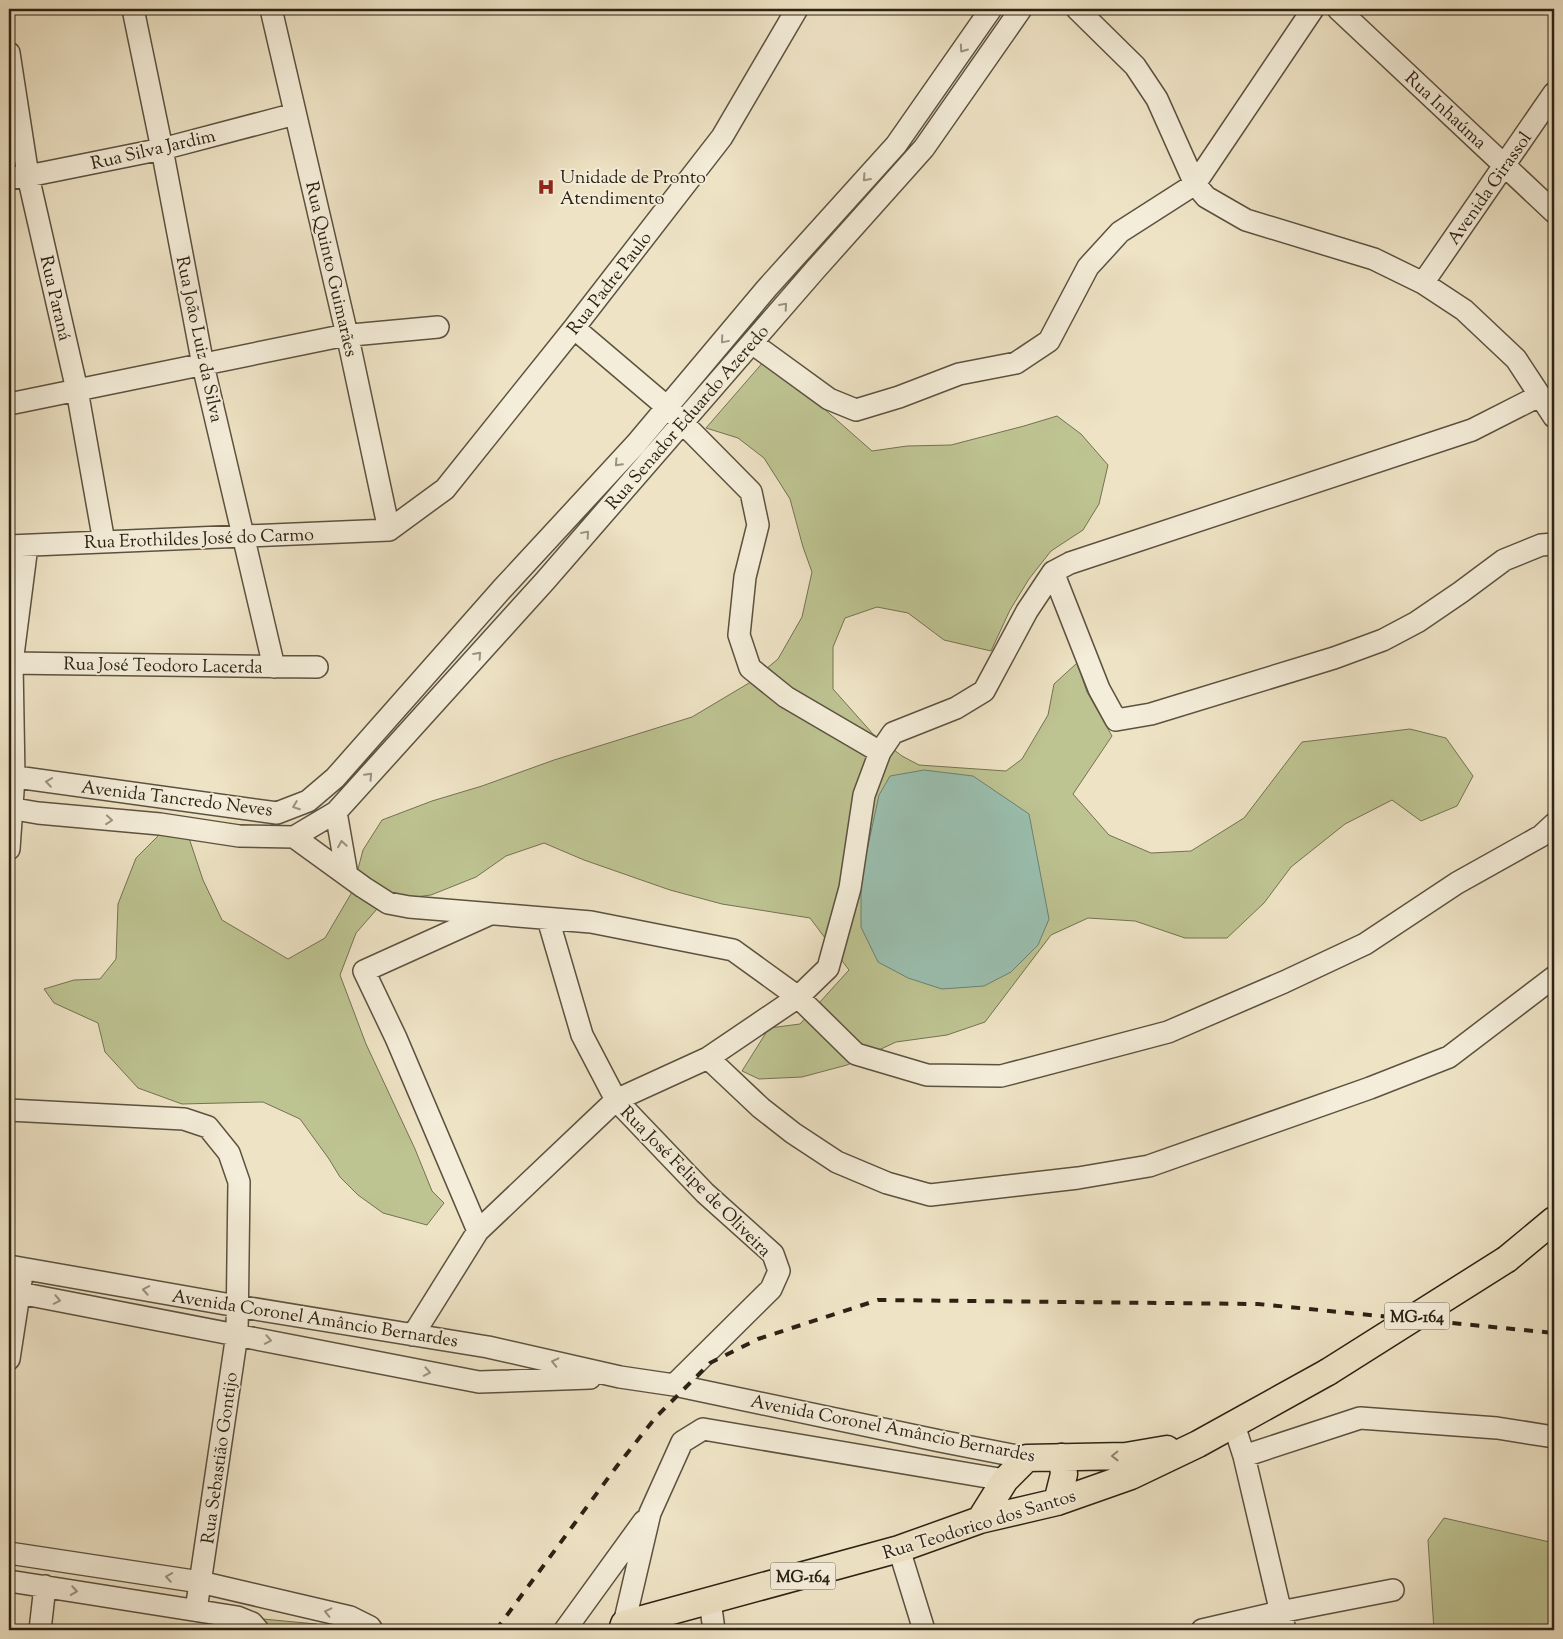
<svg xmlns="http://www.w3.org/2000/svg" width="1563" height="1639" viewBox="0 0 1563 1639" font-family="'Sorts Mill Goudy',serif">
<rect width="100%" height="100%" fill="#eee3c5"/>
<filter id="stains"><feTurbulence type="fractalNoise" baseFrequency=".004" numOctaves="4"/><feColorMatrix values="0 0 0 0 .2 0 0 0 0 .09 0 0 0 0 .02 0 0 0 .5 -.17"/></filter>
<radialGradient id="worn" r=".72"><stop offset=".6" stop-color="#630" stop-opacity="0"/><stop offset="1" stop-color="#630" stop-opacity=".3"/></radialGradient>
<path fill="#bdc391" stroke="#747252" d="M765,360L797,385L872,451L907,446L951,445L1024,426L1057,416L1081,434L1108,465L1099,504L1083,530L1051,551L1029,579L1010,610L991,651L944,640L908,613L877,607L845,618L833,647V689L873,734L902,756L919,765L1006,771L1022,759L1048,715L1054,684L1077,663L1087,692L1112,736L1073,794L1109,835L1151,853L1191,851L1244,818L1302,742L1410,729L1446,738L1473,776L1457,806L1421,821L1392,800L1345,824L1291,867L1264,903L1227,938H1185L1135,921L1088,918L1051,935L985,1022L947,1035L896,1042L847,1065L802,1077L759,1079L742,1071L769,1028L800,1024L849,970L810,918L722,904L670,890L584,860L544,843L506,856L476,877L431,895L384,901L356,933L340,975L366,1044L415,1149L432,1191L444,1203L427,1225L383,1213L358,1195L340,1177L329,1159L300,1119L263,1102L182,1104L138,1088L105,1052L98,1023L54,1003L44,989L74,980L100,979L116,959L118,904L136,858L160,834L189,838L203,880L222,920L288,959L325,938L352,892L363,850L382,820L432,801L482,786L554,760L692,717L749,683L778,659L802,617L812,572L803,547L790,499L764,458L738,438L706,428Z
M1444,1518L1554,1543V1630H1434L1428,1540Z
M263,1619L316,1624L338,1630H260Z"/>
<path fill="#9abfaf" stroke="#6e8071" d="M924,770L973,776L1029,814L1049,919L1038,945L1011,972L984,986L942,989L908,978L878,962L861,927V878L879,795L890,776Z"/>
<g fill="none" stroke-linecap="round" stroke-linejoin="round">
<g stroke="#5c5240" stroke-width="24">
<path id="minor" d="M133,9L162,149L203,365L274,667
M271,9L351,352L389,530
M1077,9L1135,66L1157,99L1195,184L1206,197L1246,220L1374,259L1423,283L1464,310L1516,359L1554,417
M1338,9L1554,212
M9,53L28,176L77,390L104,542
M9,178L28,176L162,149L295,114
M1423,283L1554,93
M752,343L829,399L856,410L899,397L959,374L1016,363L1049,341L1088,267L1120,232L1195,184L1313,9
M9,404L341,336L438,327
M389,530L445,489L574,328L722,137L797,9
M9,546L389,530
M1053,572L1099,689L1116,720L1151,714L1334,658L1383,640L1417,622L1461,592L1504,560L1541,545L1554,544
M9,663L317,667
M880,752L893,733L956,708L984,691L1027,611L1053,572L1070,563L1472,430L1539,396
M9,776L277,813L308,801L335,778L502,589L636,444L767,288L896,145L991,9
M9,808L38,813L160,824L239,836L294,837L336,812L545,581L815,270L924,148L1021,9
M336,812L347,875
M294,837L363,887L388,903L409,907L591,922L733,950L798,997L856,1054L927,1075L1001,1076L1168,1032L1284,982L1365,944L1457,883L1541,836L1554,824
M9,849L14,777L12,663L27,546
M548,919L582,1035L616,1100L705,1193L773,1254L779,1271L771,1289L674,1385
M708,1058L761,1108L793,1133L837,1162L887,1183L930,1195L1078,1178L1149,1166L1370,1088L1449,1057L1554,977
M9,1110L184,1119L208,1127L229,1153L239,1182L237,1334L196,1610
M478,1231L396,1038L364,971L488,915
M9,1266L237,1306L488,1347L620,1377L674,1385L940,1441L1027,1458
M9,1291L479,1382L590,1378
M413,1335L478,1231L616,1100L708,1058L798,997L828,968L850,888L864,795L880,752L786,697L750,668L739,635L745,577L758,525L751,492L667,407L574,328
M9,1359L21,1281
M1234,1425L1244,1456L1285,1630
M1244,1456L1360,1418L1497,1428L1554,1437
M899,1549L924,1630
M9,1553L200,1582L350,1617L370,1627L372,1630
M9,1581L237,1617L252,1623L258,1630
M710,1601L714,1630
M624,1624L650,1513L682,1442L703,1429L1005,1480
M40,1630L45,1586
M565,1630L644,1521
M1202,1630L1280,1612L1393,1590"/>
</g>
<g stroke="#2c2214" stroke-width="29">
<path id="major" d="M1507,1259L1554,1220
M1057,1502L1064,1474L1062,1457
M980,1520L1005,1480L1027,1458L1126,1456L1167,1449
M622,1630L624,1624L899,1549L980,1520L1057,1502L1131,1476L1198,1444L1328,1372"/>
</g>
<use href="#minor" stroke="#f4edd9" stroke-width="21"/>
<use href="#major" stroke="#eee3c5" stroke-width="26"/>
<path stroke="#2c2214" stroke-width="4" stroke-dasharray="9 9" stroke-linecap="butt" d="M496,1630L617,1466L656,1417L710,1363L758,1339L878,1300L1258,1304L1554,1333"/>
<g stroke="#2c2214" stroke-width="29" stroke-linecap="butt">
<path id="major-bridge" d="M1328,1372L1507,1259"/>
</g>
<use href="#major-bridge" stroke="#eee3c5" stroke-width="26"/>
</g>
<defs><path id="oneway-chevron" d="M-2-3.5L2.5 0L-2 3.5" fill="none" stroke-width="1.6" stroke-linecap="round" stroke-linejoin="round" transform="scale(1.25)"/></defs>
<g stroke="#9a9280">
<use href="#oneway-chevron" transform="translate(963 49) rotate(125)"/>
<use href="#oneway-chevron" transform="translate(866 178) rotate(132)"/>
<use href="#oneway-chevron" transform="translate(784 306) rotate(-49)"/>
<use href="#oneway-chevron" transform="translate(724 340) rotate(130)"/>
<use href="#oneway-chevron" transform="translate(618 463) rotate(133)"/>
<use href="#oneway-chevron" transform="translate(586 534) rotate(-49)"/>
<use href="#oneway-chevron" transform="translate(478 655) rotate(-48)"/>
<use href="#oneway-chevron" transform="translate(369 776) rotate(-47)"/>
<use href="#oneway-chevron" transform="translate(49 782) rotate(-172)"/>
<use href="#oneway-chevron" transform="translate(296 806) rotate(159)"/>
<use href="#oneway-chevron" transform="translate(109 820) rotate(5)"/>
<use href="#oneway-chevron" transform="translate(342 844) rotate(-99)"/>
<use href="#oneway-chevron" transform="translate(146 1290) rotate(-170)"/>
<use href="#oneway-chevron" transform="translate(57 1300) rotate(11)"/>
<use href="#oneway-chevron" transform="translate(268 1340) rotate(11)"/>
<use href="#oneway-chevron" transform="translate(555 1362) rotate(-167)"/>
<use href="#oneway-chevron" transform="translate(427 1372) rotate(11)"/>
<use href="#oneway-chevron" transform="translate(169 1577) rotate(-171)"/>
<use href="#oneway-chevron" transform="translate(74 1591) rotate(9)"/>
<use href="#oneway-chevron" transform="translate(328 1612) rotate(-167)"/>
</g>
<use stroke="#8d826c" href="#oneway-chevron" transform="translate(1115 1456) rotate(179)"/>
<defs>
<g id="hospital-bare" transform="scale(1.35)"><path d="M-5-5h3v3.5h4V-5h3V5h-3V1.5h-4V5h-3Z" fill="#8f2418" stroke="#f4edd9" stroke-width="2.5" paint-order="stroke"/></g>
</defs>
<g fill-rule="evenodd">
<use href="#hospital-bare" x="546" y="187"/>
</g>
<g text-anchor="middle" stroke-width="4" stroke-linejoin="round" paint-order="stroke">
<g fill="#f4edd9" stroke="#685f4f" stroke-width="1">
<rect x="1384.5" y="1302.5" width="65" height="27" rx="4"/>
<rect x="770.5" y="1562.5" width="65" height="27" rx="4"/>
</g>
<g font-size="16" font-weight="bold" fill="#2c2214">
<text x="1417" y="1322">MG-164</text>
<text x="803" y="1582">MG-164</text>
</g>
<g font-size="18" fill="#2c2214" stroke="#f4edd9">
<text transform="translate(1446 110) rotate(43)" y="6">Rua Inhaúma</text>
<text transform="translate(153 149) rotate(-13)" y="6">Rua Silva Jardim</text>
<text transform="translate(1489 188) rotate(-55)" y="6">Avenida Girassol</text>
<text transform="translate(332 269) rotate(77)" y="6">Rua Quinto Guimarães</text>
<text transform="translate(609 283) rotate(-52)" y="6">Rua Padre Paulo</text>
<text transform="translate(56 298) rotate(77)" y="6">Rua Paraná</text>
<text transform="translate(200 339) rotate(78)" y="6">Rua João Luiz da Silva</text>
<text transform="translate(687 417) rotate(-49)" y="6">Rua Senador Eduardo Azeredo</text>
<text transform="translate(199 538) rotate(-2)" y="6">Rua Erothildes José do Carmo</text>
<text transform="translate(163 665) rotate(1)" y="6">Rua José Teodoro Lacerda</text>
<text transform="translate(177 798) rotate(7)" y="6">Avenida Tancredo Neves</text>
<text transform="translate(696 1181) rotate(45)" y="6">Rua José Felipe de Oliveira</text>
<text transform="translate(315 1318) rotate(9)" y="6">Avenida Coronel Amâncio Bernardes</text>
<text transform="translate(893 1428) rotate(11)" y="6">Avenida Coronel Amâncio Bernardes</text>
<text transform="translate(219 1458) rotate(-82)" y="6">Rua Sebastião Gontijo</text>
<text transform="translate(979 1524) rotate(-17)" y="6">Rua Teodorico dos Santos</text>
</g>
<g font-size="18" fill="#2c2214" stroke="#f4edd9" text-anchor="start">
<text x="560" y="183">Unidade de Pronto<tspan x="560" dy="21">Atendimento</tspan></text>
</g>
</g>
<rect width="1563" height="1639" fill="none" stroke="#eee3c5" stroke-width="30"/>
<rect x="10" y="10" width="1543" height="1619" fill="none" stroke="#2c2214" stroke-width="2.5"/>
<rect x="15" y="15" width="1533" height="1609" fill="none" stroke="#2c2214"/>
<rect width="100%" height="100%" filter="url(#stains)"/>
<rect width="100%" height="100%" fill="url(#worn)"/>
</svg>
